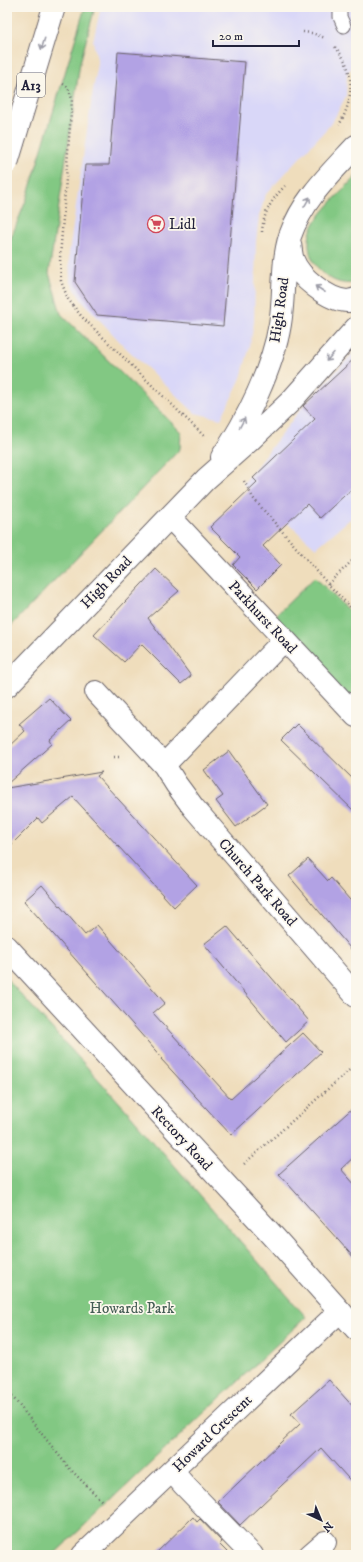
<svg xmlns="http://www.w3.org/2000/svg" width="363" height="1562" viewBox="0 0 363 1562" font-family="'IM FELL DW Pica',serif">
<rect width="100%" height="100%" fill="#fbf7ec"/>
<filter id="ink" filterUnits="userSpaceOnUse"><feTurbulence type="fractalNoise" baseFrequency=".025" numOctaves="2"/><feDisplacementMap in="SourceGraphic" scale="8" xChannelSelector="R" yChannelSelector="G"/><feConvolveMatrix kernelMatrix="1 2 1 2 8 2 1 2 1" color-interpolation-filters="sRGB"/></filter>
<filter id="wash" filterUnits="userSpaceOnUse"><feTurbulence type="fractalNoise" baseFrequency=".012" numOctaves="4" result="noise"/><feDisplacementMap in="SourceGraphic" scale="16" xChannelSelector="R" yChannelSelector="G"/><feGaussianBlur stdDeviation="0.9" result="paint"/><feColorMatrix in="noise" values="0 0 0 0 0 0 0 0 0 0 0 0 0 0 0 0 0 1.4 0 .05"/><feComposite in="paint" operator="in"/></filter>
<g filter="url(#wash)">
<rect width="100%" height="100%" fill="#efddbc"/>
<path fill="#d9d7f8" d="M101,7H356V63L347,73L346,96L332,123L266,194L259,216L256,242L254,322L250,346L241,378L221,419L195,413L124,346L82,301L70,281L69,253L93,90L98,64L93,41Z
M356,350V514L316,548L243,484L303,406Z"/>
<path fill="#82c883" stroke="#52755f" d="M85,7H95L80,63L49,273L61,314L181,432L180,449L7,630V248L27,198Z
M356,176V283C341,285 331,281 320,270C309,260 306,242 312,228C319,212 344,190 356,176Z
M315,577L356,618V711L271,620Z
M7,979L128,1112L306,1317L53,1555H7Z"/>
<g id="blocks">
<path fill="#b2a2e4" d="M118,52L245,62L223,326L97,315L75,282L85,165H109Z
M356,357V485L320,518L307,504L263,546L281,565L257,589L233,565L240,557L210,527L257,482L253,478L315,419L303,406Z
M156,569L179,591L148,618L191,676L181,684L141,644L124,662L94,635Z
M49,698L71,721L50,740L52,744L7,784V748L25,731L19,724Z
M297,724L356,782V813L281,740Z
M229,751L267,804L236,827L216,801L223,796L204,770Z
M102,772L97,776L197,885L174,907L73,797L42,823L38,818L7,849V788Z
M308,859L328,881L331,878L356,907V955L289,876Z
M42,885L85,935L97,925L165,1003L153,1013L231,1099L303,1033L321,1052L231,1135L161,1059L162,1058L24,901Z
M227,926L309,1021L286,1042L204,944Z
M356,1105V1155L341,1169L356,1186V1260L279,1174Z
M329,1380L356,1410V1487L321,1448L240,1525L218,1502L300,1424L291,1414Z
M193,1517L197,1522L200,1519L222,1542L219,1544L230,1555H154Z"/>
</g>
</g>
<g filter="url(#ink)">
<use href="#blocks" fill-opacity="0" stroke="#6a6368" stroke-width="1"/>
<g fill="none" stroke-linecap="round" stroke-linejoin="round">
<g stroke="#6a6368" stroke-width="15">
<path id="service" d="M340,7V17L344,26"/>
</g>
<g stroke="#6a6368" stroke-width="24">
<path id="minor" d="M170,517L356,716
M96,692L164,765L176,784L193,807L356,996
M164,765L284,640
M172,1471L184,1485L252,1555
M83,1555L340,1311
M310,1555L325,1542"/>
</g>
<g stroke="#6a6368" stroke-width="24">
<path id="tertiary" d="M7,947L275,1238L356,1329"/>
</g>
<g stroke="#6a6368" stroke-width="24">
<path id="secondary" d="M290,244C291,249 291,255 293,260C299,277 328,300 347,301C350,301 353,300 356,299
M222,457C247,421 273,367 280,324C285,295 281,264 290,236C303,199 330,174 356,146
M7,686L206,479L248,442L290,402L356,328"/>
</g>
<path stroke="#6a6368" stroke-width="2.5" stroke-dasharray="1 3" stroke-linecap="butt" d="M303,32L312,33L325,38
M335,47C356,69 354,100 339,125
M63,84L68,87L72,99L60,258L61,281L68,299L82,317L204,436
M262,232C263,213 272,199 285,186
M244,481L253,498L328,584L356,613
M328,584L356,557
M114,757H121
M7,916L12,921
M244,1164L356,1064
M7,1390L69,1468L102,1501"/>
<use href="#service" stroke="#fff" stroke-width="13"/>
<use href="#minor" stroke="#fff" stroke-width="22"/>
<use href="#tertiary" stroke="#fff" stroke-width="22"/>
<use href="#secondary" stroke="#fff" stroke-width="22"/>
<g stroke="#6a6368" stroke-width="24" stroke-linecap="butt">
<path id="trunk-bridge" d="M7,163L54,7"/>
</g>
<use href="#trunk-bridge" stroke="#fff" stroke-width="22"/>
</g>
<defs><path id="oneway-shaft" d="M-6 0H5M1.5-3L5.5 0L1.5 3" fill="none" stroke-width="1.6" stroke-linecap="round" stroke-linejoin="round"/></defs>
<g stroke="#9c9ca7">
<use href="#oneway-shaft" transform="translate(43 44) rotate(107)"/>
<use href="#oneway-shaft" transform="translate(307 202) rotate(-60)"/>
<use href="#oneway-shaft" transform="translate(320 289) rotate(-147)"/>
<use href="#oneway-shaft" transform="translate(330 357) rotate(132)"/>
<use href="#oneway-shaft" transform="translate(242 423) rotate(-62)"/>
</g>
</g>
<defs>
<g id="supermarket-ring" transform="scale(0.9)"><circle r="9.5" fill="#fbf7ec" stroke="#d1495b" stroke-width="1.5"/><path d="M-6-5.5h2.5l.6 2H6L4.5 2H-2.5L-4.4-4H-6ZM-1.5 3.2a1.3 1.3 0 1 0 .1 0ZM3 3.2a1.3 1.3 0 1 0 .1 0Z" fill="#d1495b"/></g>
</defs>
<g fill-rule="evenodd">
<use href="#supermarket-ring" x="156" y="224"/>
</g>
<g text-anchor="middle" stroke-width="3.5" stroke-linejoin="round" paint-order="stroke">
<rect fill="#fbf7ec" stroke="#636270" stroke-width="1" x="17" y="73" width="28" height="24" rx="3"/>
<g font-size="14" font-weight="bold" fill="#22223b">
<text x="31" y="90">A13</text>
</g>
<g font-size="15" fill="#22223b" stroke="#fbf7ec" text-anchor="start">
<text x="169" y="229">Lidl</text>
</g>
<g font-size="15" fill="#22223b" stroke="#fbf7ec">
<text transform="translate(279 310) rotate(-82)" y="5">High Road</text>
<text transform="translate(106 582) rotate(-46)" y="5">High Road</text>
<text transform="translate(263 617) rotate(47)" y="5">Parkhurst Road</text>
<text transform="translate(258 882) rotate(49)" y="5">Church Park Road</text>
<text transform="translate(182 1138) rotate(47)" y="5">Rectory Road</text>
<text transform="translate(212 1433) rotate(-44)" y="5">Howard Crescent</text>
</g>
<g font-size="15" fill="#445c54" stroke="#fbf7ec">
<text x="132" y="1313">Howards Park</text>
</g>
</g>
<rect width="363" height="1562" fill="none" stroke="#fbf7ec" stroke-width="24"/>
<g transform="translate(321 1520) rotate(136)" stroke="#fbf7ec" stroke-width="3" paint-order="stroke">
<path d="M0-3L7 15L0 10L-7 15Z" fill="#22223b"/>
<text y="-6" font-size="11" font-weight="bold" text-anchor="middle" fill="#22223b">N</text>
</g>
<path d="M213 40v6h86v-6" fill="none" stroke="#22223b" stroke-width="2"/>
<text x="219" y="40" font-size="12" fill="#22223b" stroke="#fbf7ec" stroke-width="3" paint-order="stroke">20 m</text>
</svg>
